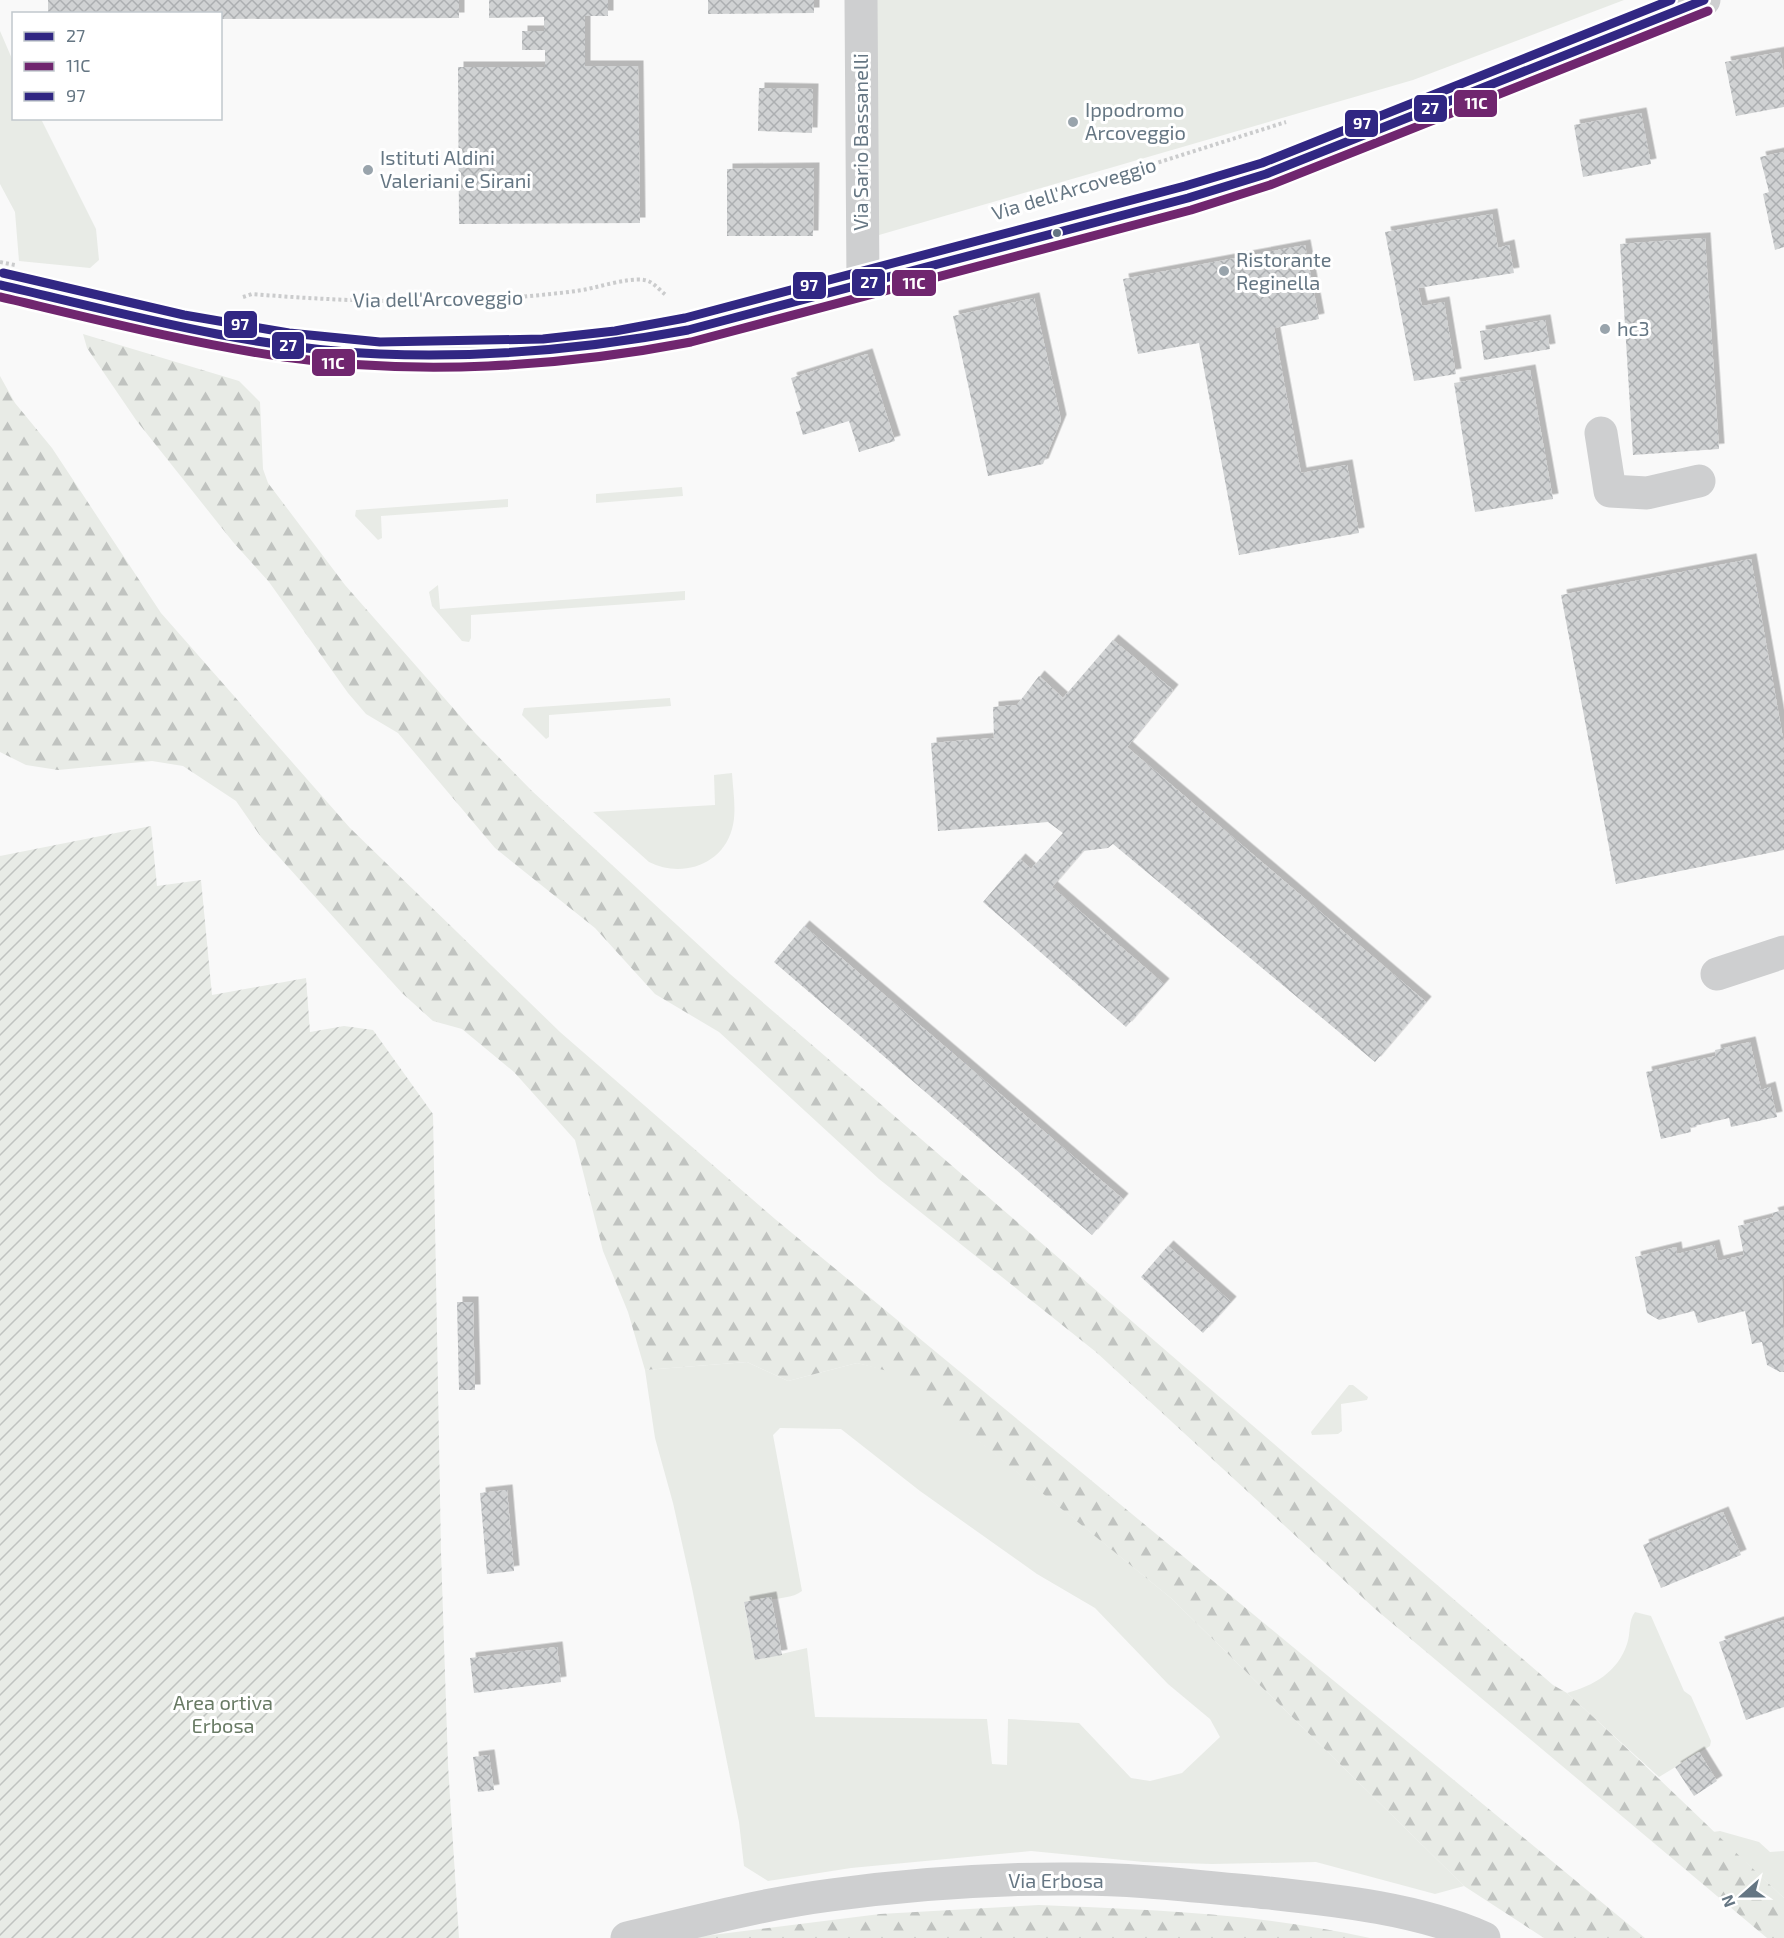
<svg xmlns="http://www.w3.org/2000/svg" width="1784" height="1938" viewBox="0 0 1784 1938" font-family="'Exo 2',sans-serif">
<defs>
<pattern id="forest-firs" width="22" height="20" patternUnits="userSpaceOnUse" patternTransform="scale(1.5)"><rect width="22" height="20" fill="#e8ebe6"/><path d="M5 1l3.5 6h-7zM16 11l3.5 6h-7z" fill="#c0c3c0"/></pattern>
<pattern id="garden-furrows" width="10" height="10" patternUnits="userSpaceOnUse" patternTransform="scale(1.5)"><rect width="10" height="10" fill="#e8ebe6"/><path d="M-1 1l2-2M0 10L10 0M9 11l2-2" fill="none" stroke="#c0c3c0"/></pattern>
<pattern id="building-cross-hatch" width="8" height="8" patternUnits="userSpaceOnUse" patternTransform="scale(1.5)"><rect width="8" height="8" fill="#d0d2d3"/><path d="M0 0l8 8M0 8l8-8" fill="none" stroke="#acafb1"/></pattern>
<filter id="shadow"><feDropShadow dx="5.5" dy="-5.5" stdDeviation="0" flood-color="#0004"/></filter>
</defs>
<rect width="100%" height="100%" fill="#f9f9f9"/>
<path fill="#e8ebe6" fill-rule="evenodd" d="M871,0H1624L1413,80L879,235Z
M0,31L13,61L14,118L41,119L96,229L99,260L90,268L19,261L15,212L0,184Z
M682,487L683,496L596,503V494Z
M508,499V507L381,516L382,538L378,540L355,516L356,510Z
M438,585L440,609L685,591V600L471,615V638L469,642L462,641L432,606L429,592Z
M670,698L671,706L549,715V737L546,739L522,715L524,708Z
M732,773C733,791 737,812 732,829C722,866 680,878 649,862L593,812L715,805L714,775Z
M747,1362L788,1381L857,1363L895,1372L1172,1599L1464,1886L1435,1894L1316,1862L1212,1864L1144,1862L1031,1851L851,1868L768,1881L744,1866L739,1822L692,1588L673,1503L655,1438L645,1370ZM780,1428L841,1429L920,1491L1037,1574L1095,1608L1168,1684L1210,1719L1220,1737L1182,1773L1150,1781L1131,1778L1079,1723L1008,1719L1007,1765L992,1764L987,1719L815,1717L807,1648L755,1660L744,1603C761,1598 790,1601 802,1591L773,1435Z
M1349,1385H1353L1368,1397L1367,1400L1341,1404L1342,1431L1338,1434L1312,1435L1311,1432Z
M1635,1612L1651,1616L1684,1691L1691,1696L1711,1741L1710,1746L1659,1777L1567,1693C1593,1686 1618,1672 1627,1644C1631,1633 1628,1621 1635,1612Z
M1720,1831L1759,1842L1770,1852L1784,1851V1898L1713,1832Z"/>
<path fill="url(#forest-firs)" d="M83,334L239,381L260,402L263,469L268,483L345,585L475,733L532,791L730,974L1553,1685L1567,1693C1641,1760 1711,1830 1784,1898V1938H1767L1374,1608L1096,1352L879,1179L719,1032L655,994L595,928L495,848L398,733L366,714L348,693L269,582L233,542L136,420L87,348Z
M0,376L15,403L52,448L161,613L350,828L560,1032L775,1219L1645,1938H1544L1464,1886L1172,1599L895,1373L857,1363L788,1381L747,1362L645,1370L628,1312L603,1251L575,1140L514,1072L462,1029L433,1021L402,993L261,837L236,801L183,766L152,761L58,770L26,765L0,752Z
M1039,1905C1152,1910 1259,1913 1370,1938H688L880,1914Z"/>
<path fill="url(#garden-furrows)" d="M151,826L157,886L201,880L212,995L306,978L310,1032L344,1026L373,1030L433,1114L441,1552L448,1765L459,1938H0V856Z"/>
<path fill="url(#building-cross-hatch)" filter="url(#shadow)" d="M48,0H459V18L220,19V14H48Z
M489,0H608V16H585V66H638L640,223L459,224L458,67H545V50H522V31H544V17L489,18Z
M708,0H814V13L708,14Z
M1780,52L1784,75V107L1736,116L1725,62Z
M759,88L813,89L812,133L758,131Z
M1641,113L1651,164L1583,177L1574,125Z
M1784,152V247L1775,250L1763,194L1769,192L1760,157Z
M814,168L813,236H727V169Z
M1492,214L1498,248L1509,245L1514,273L1418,288L1422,306L1444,302L1456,374L1414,381L1385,232Z
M1705,238L1719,449L1633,455L1620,244Z
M1305,245L1319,319L1274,328L1301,473L1347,465L1359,533L1239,555L1199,343L1138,354L1123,279Z
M1034,298L1061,420L1043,464L988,476L953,316Z
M1545,320L1550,349L1484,360L1480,331Z
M867,354L895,441L859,452L849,421L803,435L796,412L801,410L791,378Z
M1530,370L1553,499L1475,512L1454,383Z
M1751,559L1784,744V850L1616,884L1561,595Z
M1113,640L1173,690L1127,747L1426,1002L1375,1062L1113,844L1108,848L1083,851L1052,887L1164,984L1126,1027L983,902L1020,859L1031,869L1063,833L1048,822L938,831L931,743L994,738L993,707L1017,705L1039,676L1063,698Z
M804,926L1123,1199L1092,1235L774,962Z
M1750,1042L1761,1090L1770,1087L1777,1117L1731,1127L1729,1118L1690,1127L1691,1132L1661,1139L1646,1072L1716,1056L1715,1050Z
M1784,1210V1280H1782L1784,1372H1780L1767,1365L1762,1342L1752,1344L1745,1311L1698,1323L1694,1311L1659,1320L1647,1313L1635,1257L1676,1247L1677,1254L1714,1245L1718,1261L1744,1255L1738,1226L1774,1217L1772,1213Z
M1168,1246L1231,1302L1203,1333L1141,1277Z
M457,1302H473L475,1390H459Z
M507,1490L514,1571L487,1574L480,1493Z
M1723,1512L1741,1555L1661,1588L1643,1545Z
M771,1597L782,1655L755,1660L744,1602Z
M1784,1620V1707L1746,1720L1719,1642Z
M557,1647L561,1682L474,1693L470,1658Z
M1699,1752L1717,1781L1694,1796L1675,1767Z
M489,1755L494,1790L478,1792L473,1757Z"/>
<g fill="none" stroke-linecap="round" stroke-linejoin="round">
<path stroke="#d4d8dc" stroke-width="33" stroke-dasharray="33 16" stroke-linecap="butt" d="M0,285L39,294"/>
<path stroke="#cbcccd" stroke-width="4" stroke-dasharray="3 3" stroke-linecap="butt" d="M1147,166L1286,122
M0,262L15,265
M243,297L252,294C361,303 468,305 576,291C594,289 627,277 644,280C653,281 659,290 666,295"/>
<path stroke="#cecfd0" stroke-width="33" d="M861,0L863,284
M39,294L182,327L287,345L380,354L544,351L617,343L688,330L1188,198L1266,174L1704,0
M1601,433L1610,491L1647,493L1699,481
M1717,974L1784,952
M627,1938C694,1922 762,1904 831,1895C912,1884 997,1878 1079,1879C1139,1879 1200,1887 1259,1892C1333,1900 1416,1908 1484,1938"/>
<g stroke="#fff" stroke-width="14">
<path id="bus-1" d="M0,285C125,314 252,349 380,354C483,358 587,349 688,330L1188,198L1266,174L1704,0"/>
</g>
<g stroke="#fff" stroke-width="14">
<path id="bus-2" d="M0,297C94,319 188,343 284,357C417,376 560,367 691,342L1191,210L1270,185L1708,11"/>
</g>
<g stroke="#fff" stroke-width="14">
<path id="bus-3" d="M3,273L184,315L289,333L380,342L543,339L615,331L685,318L1185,186L1262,163L1671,0"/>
</g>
<use href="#bus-1" stroke="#312783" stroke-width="9"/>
<use href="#bus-2" stroke="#70266f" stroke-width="9"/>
<use href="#bus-3" stroke="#312783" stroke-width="9"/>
</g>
<g fill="#99a4ac" stroke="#fff" stroke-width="2">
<circle cx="1073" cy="122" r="6"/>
<circle cx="368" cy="170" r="6"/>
<circle cx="1224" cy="271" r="6"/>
<circle cx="1605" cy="329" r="6"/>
</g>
<circle fill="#657683" stroke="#fff" stroke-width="2" cx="1057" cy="233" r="5"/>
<g text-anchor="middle" stroke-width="6" stroke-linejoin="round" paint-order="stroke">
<g font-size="20" fill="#657683" stroke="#fff" text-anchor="start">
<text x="1085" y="117">Ippodromo<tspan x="1085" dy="23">Arcoveggio</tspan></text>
<text x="380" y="165">Istituti Aldini<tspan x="380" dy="23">Valeriani e Sirani</tspan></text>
<text x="1236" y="267">Ristorante<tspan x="1236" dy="23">Reginella</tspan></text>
<text x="1617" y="336">hc3</text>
</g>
<g font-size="20" fill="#657683" stroke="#fff">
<text transform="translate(861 142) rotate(-90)" y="7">Via Sario Bassanelli</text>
<text transform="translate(1074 189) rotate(-17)" y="7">Via dell'Arcoveggio</text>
<text transform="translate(438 299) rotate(-1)" y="7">Via dell'Arcoveggio</text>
<text x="1056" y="1888">Via Erbosa</text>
</g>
<g font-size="20" fill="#687a64" stroke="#fff">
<text x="223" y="1710">Area ortiva<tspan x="223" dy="23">Erbosa</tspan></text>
</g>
</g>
<g stroke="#fff" stroke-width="2">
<rect x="1453" y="89" width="45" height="29" rx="6" fill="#70266f"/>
<rect x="1413" y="94" width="35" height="29" rx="6" fill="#312783"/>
<rect x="1344" y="109" width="35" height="29" rx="6" fill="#312783"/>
<rect x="851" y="268" width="35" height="29" rx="6" fill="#312783"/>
<rect x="891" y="269" width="46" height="28" rx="6" fill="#70266f"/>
<rect x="792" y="271" width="35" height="29" rx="6" fill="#312783"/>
<rect x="223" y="310" width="35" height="29" rx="6" fill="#312783"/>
<rect x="271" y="331" width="34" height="29" rx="6" fill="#312783"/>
<rect x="311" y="348" width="45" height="29" rx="6" fill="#70266f"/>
</g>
<g font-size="16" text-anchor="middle" font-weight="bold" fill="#fff">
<text x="1476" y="109">11C</text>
<text x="1430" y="114">27</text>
<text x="1362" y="129">97</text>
<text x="869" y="288">27</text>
<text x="914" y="289">11C</text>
<text x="809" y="291">97</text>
<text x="240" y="330">97</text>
<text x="288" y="351">27</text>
<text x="333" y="369">11C</text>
</g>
<rect x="12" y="12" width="210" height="108" fill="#ffffff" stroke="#c1c8cd" stroke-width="1.5"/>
<rect x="24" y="32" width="30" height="9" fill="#312783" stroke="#c1c8cd" stroke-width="1.5"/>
<text x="66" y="42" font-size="18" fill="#657683">27</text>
<rect x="24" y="62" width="30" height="9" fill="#70266f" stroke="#c1c8cd" stroke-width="1.5"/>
<text x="66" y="72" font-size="18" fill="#657683">11C</text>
<rect x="24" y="92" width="30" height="9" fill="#312783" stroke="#c1c8cd" stroke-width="1.5"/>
<text x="66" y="102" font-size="18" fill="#657683">97</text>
<g transform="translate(1742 1896) rotate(249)" stroke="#ffffff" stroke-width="4.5" paint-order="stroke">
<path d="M0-4.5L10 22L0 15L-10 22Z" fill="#657683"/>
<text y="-9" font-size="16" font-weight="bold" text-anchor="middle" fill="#657683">N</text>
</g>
</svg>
